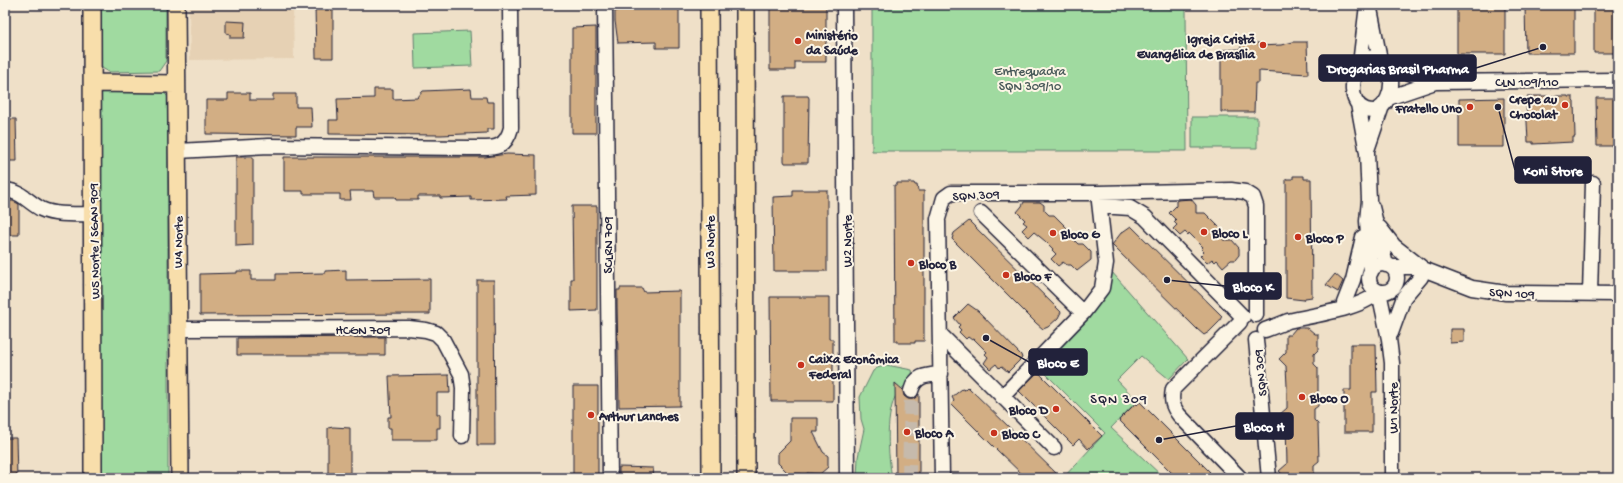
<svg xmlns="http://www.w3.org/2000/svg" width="1623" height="483" viewBox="0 0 1623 483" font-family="'Gochi Hand',sans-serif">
<rect width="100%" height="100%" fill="#efe0c8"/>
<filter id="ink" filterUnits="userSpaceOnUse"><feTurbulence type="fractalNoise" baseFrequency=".025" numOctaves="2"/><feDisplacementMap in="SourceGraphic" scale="8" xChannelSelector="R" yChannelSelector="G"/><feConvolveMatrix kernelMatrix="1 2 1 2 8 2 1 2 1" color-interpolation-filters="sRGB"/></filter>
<g filter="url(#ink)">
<path fill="#e6d1b4" d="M189,5H293L294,59L190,60Z
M663,474H686V478H663Z"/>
<path fill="#a0daa0" stroke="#617e6e" d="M100,5H166V61L159,71L109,72L102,68L100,61Z
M872,5H1001L1186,9L1187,151H872Z
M470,31L472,66L415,68L414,33Z
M160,88L168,97V478H101V91Z
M1192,117H1257V148H1192Z
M1111,271L1188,359L1169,379L1141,356L1117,380L1137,401L1111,428L1164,478H1063L1105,433L1036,364Z
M887,365L912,370C915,381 900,387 895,397C885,420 888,454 892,478H857L858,457L864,429L861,419L860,397L873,371L877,368Z"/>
<path fill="#d2ae84" stroke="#22223b" d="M315,5H333V58H316Z
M618,5H679V48H656V42L618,43L615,21V11H618Z
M770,5H826V62H795V70H770Z
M1457,5H1505V54H1457Z
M1525,5H1574V53H1526Z
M1594,5H1618V53H1594Z
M226,21L245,22L244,38H230V34L226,33Z
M596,27V133H572V28Z
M1293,42H1307L1308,74L1259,71V83H1255L1254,112H1221V50L1241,49V43H1259V46L1281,45Z
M374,89H393V99L417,98L423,91L471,89L472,97H486L487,102H494V129H487V133L441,135L329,134V120H338L337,99L374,98Z
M228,93H250V100H273V94H296V107H311L312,127H296V135L206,134V100H228Z
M784,96H808L809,98L808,163H785L784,161Z
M1533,96H1568V97H1573V101L1574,102L1575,137H1573V142L1533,144V142H1528L1526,102H1528L1527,97H1533Z
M1504,98V147H1459V99Z
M1596,98H1618V146H1597Z
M5,119H16L17,161H5Z
M507,154L536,155V195L506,196L507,199L471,200V197L440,198V196H418V200H396L395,197H374L373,191H350L351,200H340V194H303V191H284V157H485Z
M236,157H253V245L236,246Z
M1293,176H1304V179H1311L1312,297L1305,298L1304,300L1286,298V179H1293Z
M897,183H914L915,185H917L918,191H924V341H915V343H898V341H895L894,185H897Z
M793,190H827V271H774L773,197L793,196Z
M1191,199L1196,205V213H1205L1223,231V240H1232L1239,248V255L1235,260H1231L1223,267L1217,260L1215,262L1212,259L1207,263L1200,256L1204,252L1201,249L1203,247L1189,233L1188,235L1185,232L1180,236L1173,229L1177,225L1174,222L1176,220L1169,213L1176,206V201L1178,200Z
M5,201H13L19,204V235H5Z
M1024,202H1040L1044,205V210L1049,215H1054L1073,234V239L1078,244H1083L1091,252V260L1077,271L1071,265H1067L1063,262L1058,266L1051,259L1056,254L1052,250L1053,249L1045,241L1034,232L1029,237L1022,230L1027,225L1023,222L1025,220L1017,212L1022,206Z
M572,206H597V310L571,311V279H573Z
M969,221L1061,312L1058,318L1048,327L1043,329L1036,323L952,239L954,233Z
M1131,226L1222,316L1219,322L1209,332L1204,335L1197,329L1112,245L1121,233Z
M346,270V280L430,279V314L200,315V274L237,273V271H251V280H276V274L325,273V271Z
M1335,274L1343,281L1338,292L1326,285Z
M477,280H494L495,445H477Z
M620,288H642L644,292L680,291V406L619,407L617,304V290H620Z
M770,297H829V339H833V401H771Z
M968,304L978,311L1021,355L1022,358L1008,372L1001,366L999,368L996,364L990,369L984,363L988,357L985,354L987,352L974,339L972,340L968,337L966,339L959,332L961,330L958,327L960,325L954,318Z
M1296,328H1308L1315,334H1318V350L1314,354V364L1318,368V406L1314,409V420L1318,424L1319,461L1314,465V478H1286L1279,471L1287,464L1286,423L1279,415L1287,408V386L1286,366L1279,359L1286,352V335H1290Z
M1450,329H1464V342L1450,343Z
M385,337V355H237V338Z
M1351,344H1376L1377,392H1372V432H1344V390H1351Z
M1038,372L1102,436L1088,449L1079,439L1073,445L1019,391Z
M449,375L450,393H437V414H440V428H437V440H391V428H388V417H391L389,376Z
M895,383L903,390L904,396L908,399H913L919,394V478H896Z
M573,386H598V478H573Z
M968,387L1012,430L1061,478H1026L997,450L951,404L954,401L952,397L962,389L965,390Z
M1140,402L1210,472L1204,478H1177L1119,420L1136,403L1137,405Z
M790,418H818V432H813L823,452L828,456V467L820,474L807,473L804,476L801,474H789L778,463V453L790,441Z
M333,427L350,428V478H328V428Z
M5,438H16L17,478H5Z
M619,467L653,468L654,478H619Z"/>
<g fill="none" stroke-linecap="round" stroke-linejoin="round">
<path stroke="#c6baac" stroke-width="14" stroke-dasharray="14 7" stroke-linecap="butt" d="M909,478L911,391"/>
<g stroke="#22223b" stroke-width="17">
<path id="minor" d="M605,5L610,478
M844,5L847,478
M1370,9L1380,60
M1367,58C1396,51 1399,102 1375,111C1346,112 1348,72 1367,58Z
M1360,64L1367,5
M1385,64L1435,82
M1388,98L1435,82L1618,80
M1358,104L1367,153L1369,200L1367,221L1371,272
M1367,150L1381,109
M178,151L269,146L471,148C492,148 505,151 511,128L510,5
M5,190C21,191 28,202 41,209C56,216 76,214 92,214
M1100,206L1130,208L1145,217L1243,317
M1372,207L1386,265
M981,213L1083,313
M1380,228L1394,246L1421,267
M1369 278a14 14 0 1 1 28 0a14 14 0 1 1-28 0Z
M1391,267H1418L1472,288L1506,293L1618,294
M1379,292L1389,339L1392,363V478
M1590,294L1593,183
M1344,303L1353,280L1363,237
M1240,322L1173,389C1171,400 1172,406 1179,415L1240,478
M179,329L409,328L426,330L436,333L443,340L461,374L463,388L462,436
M1265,330C1273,327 1281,324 1288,321C1309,316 1367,308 1378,291
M1391,333L1404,297L1421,277
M940,334L1054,448
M1256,340L1269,478
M911,391C915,375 927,375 941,374
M1002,397L1083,313L1102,288L1106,263L1098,193
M942,478L938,219L944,198L951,193H1098L1231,190L1245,192L1253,197L1256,206V315"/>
</g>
<g stroke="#22223b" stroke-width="20">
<path id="major" d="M92,5L93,478
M176,5L180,478
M709,5L711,478
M745,5L746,478
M93,83L176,84"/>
</g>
<use href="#minor" stroke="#fcf5e5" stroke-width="14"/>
<use href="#major" stroke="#f8deab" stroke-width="17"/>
</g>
</g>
<g fill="#c8321e" stroke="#fcf5e5" stroke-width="1.5">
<circle cx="798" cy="41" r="4"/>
<circle cx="1263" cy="45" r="4"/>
<circle cx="1565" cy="105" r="4"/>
<circle cx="1470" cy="107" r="4"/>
<circle cx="1204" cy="232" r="4"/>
<circle cx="1053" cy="233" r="4"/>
<circle cx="1298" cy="237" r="4"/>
<circle cx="911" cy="263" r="4"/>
<circle cx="1006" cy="275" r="4"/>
<circle cx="801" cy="365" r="4"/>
<circle cx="1302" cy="397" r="4"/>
<circle cx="1056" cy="409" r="4"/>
<circle cx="591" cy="415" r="4"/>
<circle cx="907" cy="432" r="4"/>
<circle cx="994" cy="433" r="4"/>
</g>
<g text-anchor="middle" stroke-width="4" stroke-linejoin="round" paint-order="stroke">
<g font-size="13" font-weight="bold" fill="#22223b" stroke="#fcf5e5" text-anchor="start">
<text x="806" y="39">Ministério<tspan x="806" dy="15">da Saúde</tspan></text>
<text x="1255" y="43" text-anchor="end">Igreja Cristã<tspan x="1255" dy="15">Evangélica de Brasília</tspan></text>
<text x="1557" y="103" text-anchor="end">Crepe au<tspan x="1557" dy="15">Chocolat</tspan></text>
<text x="1462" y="112" text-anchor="end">Fratello Uno</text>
<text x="1212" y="237">Bloco L</text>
<text x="1061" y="238">Bloco G</text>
<text x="1306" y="242">Bloco P</text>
<text x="919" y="268">Bloco B</text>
<text x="1014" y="280">Bloco F</text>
<text x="809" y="363">Caixa Econômica<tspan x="809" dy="15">Federal</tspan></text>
<text x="1310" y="402">Bloco O</text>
<text x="1048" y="414" text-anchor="end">Bloco D</text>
<text x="599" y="420">Arthur Lanches</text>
<text x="915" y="437">Bloco A</text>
<text x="1002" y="438">Bloco C</text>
</g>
<g font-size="13" fill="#485959" stroke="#fcf5e5">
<text x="1030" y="75">Entrequadra<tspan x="1030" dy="15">SQN 309/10</tspan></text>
</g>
<g font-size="13" fill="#22223b" stroke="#fcf5e5">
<text x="1527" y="86">CLN 109/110</text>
<text transform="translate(976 194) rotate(-3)" y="5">SQN 309</text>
<text transform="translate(93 241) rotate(-91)" y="5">W5 Norte / SGAN 909</text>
<text transform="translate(846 241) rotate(-90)" y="5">W2 Norte</text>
<text transform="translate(177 242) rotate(-89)" y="5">W4 Norte</text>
<text transform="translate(709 242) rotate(-90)" y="5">W3 Norte</text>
<text transform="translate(607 245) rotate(-90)" y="5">SCLRN 709</text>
<text transform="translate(1512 292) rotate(3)" y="5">SQN 109</text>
<text x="363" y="334">HCGN 709</text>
<text transform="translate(1259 373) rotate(-96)" y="5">SQN 309</text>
<text transform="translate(1392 408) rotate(-90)" y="5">W1 Norte</text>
</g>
<g font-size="14" letter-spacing="1" fill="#22223b" stroke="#fcf5e5">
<text x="1119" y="403">SQN 309</text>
</g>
</g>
<path fill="none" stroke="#22223b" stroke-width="1.5" d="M1543 47L1476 68M1498 107L1515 170M1167 280L1225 286M986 338L1029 362M1159 440L1236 426"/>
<g fill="#22223b" stroke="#fcf5e5" stroke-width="1.5">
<circle cx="1543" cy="47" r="4"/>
<circle cx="1498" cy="107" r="4"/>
<circle cx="1167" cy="280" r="4"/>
<circle cx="986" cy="338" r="4"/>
<circle cx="1159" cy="440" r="4"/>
</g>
<g fill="#22223b" stroke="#22223b" stroke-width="1.5">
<rect x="1319" y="55" width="157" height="26" rx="4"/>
<rect x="1515" y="157" width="76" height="26" rx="4"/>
<rect x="1225" y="273" width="56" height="26" rx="4"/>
<rect x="1029" y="349" width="58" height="26" rx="4"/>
<rect x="1236" y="413" width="57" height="26" rx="4"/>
</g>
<g font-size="14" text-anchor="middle" font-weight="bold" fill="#fff">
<text x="1398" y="73">Drogarias Brasil Pharma</text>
<text x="1553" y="175">Koni Store</text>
<text x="1253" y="291">Bloco K</text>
<text x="1058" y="367">Bloco E</text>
<text x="1264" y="431">Bloco H</text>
</g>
<rect width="1623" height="483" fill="none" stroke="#fcf5e5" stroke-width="20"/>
<rect x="10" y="10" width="1603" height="463" fill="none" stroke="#22223b" stroke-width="1.5" filter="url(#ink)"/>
</svg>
